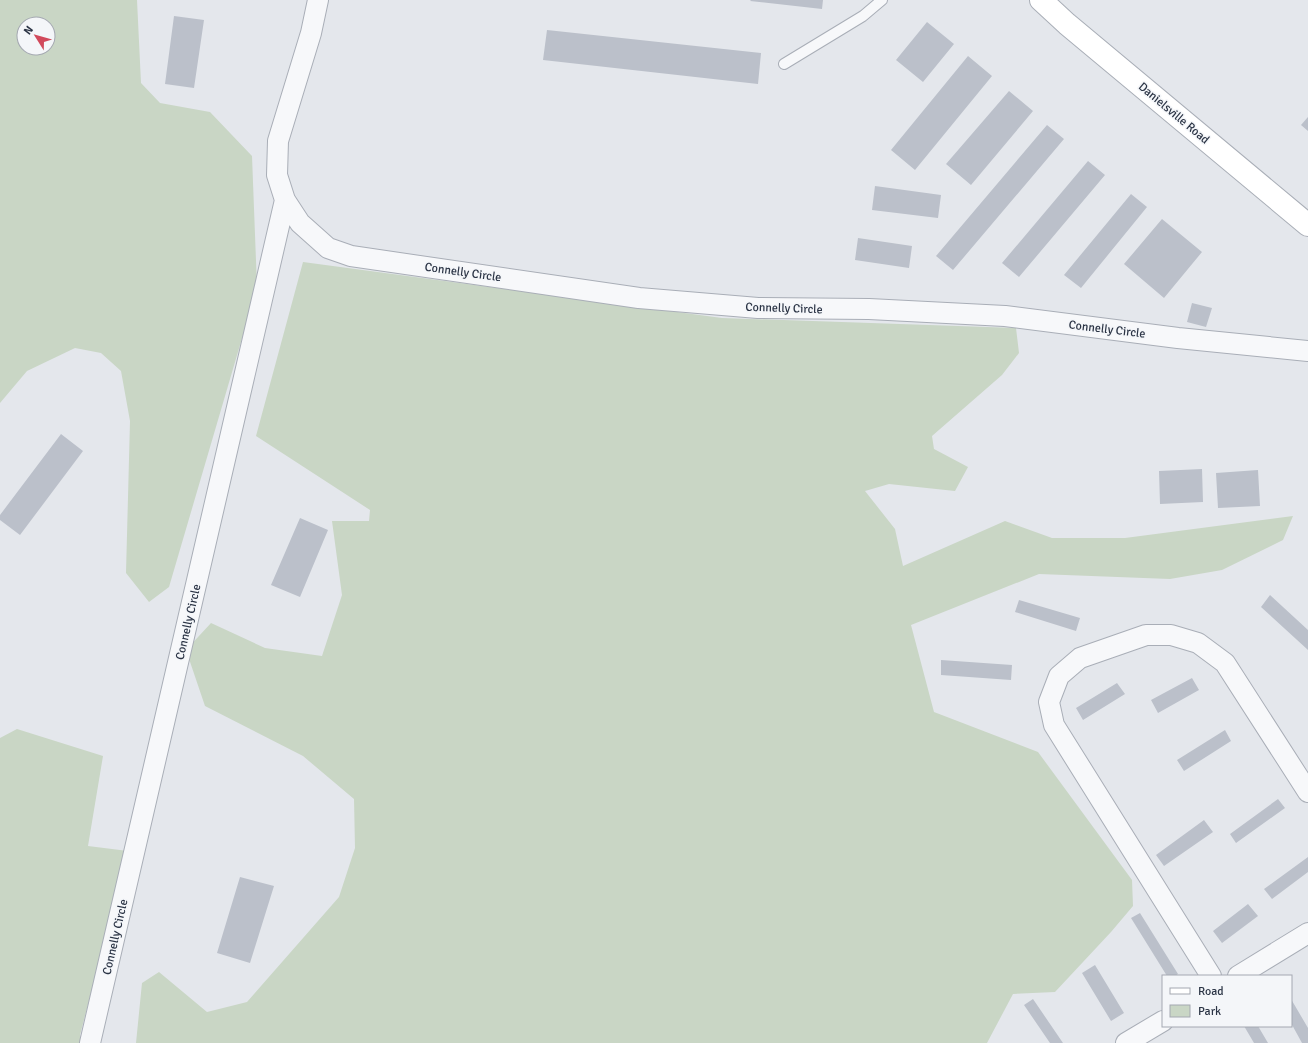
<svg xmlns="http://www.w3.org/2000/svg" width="1308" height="1043" viewBox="0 0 1308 1043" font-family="Signika,sans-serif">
<rect width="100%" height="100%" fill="#e4e7ec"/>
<path fill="#c9d6c5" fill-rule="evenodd" d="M0,0H137L141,83L160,103L210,112L252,156L257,287L169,587L149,602L126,573L130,421L121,371L101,353L75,348L27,371L0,403ZM24,24H48V48H24Z
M303,262L722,318L1016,328L1019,353L1002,375L932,436L934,449L968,467L955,491L889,484L865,491L895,529L903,566L1005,521L1052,538H1125L1293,516L1283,540L1222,570L1170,579L1039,574L911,625L934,712L1038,752L1132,880L1133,906L1111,932L1055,992L1013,994L987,1043H136L142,983L159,972L207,1012L247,1002L339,897L355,848L354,799L303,756L205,706L186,650L211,623L265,648L322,656L342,595L332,521H369L370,510L256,436Z
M17,729L103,756L88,846L128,851L80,1035L83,1043H0V738Z"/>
<path fill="#bbc0ca" d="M751,0H823L822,9L750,1Z
M174,16L204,20L194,88L165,84Z
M927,22L954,44L923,82L896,60Z
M547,30L761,53L758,84L543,60Z
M968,56L992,76L915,170L891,150Z
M1009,91L1033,111L971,185L946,164Z
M1308,117V131L1301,125Z
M1047,125L1064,139L953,270L936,256Z
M1088,161L1105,175L1019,277L1002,263Z
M875,186L941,195L938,218L872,210Z
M1131,194L1147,207L1081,288L1064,275Z
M1162,219L1202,252L1164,298L1124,264Z
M858,238L912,246L909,268L855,260Z
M1192,303L1212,308L1206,327L1187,322Z
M61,434L83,451L20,535L0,520V515Z
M1202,469L1203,502L1160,504L1159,471Z
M1258,470L1260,506L1218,508L1216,473Z
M300,518L328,530L300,597L271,585Z
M1270,595L1308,630V650L1261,607Z
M1019,600L1080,618L1076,631L1015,612Z
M941,660L1012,665L1011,680L941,675Z
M1192,678L1199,690L1158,713L1151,700Z
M1117,683L1125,694L1083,720L1076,708Z
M1225,730L1231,741L1184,771L1177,760Z
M1278,799L1285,808L1236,843L1230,834Z
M1204,820L1213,832L1164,866L1156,855Z
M1308,857V872L1272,899L1264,889Z
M240,877L274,886L250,963L217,953Z
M1248,904L1258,916L1222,943L1213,931Z
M1140,913L1178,974L1175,976H1167L1131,918Z
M1095,965L1124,1013L1111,1021L1082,973Z
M1033,999L1063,1043H1050L1024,1005Z
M1291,999L1308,1028V1043H1302L1291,1023Z
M1244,1026H1258L1268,1043H1254Z"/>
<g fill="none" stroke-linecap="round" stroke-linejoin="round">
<g stroke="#a9aeb7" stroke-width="12">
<path id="lane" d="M784,64L863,16L882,0"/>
</g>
<g stroke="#a9aeb7" stroke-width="22">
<path id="street" d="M285,200L300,223L328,248L351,256L639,298L758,308L869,309L1005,316L1178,338L1308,351
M1211,976L1054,725L1049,702L1059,676L1080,658L1146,635H1171L1198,643L1225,663L1308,792
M1238,976L1308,933
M90,1043L285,200L277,175L278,141L311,33L318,0
M1126,1043L1163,1021"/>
</g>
<g stroke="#a9aeb7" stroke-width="24">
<path id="secondary" d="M1041,0L1067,24L1308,225"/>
</g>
<use href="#lane" stroke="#f7f8fa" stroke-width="10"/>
<use href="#street" stroke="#f7f8fa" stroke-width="20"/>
<use href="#secondary" stroke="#fff" stroke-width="22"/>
</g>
<g text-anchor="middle" stroke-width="3" stroke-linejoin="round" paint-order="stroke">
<g font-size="12" fill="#2b3445" stroke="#f4f6f9">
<text transform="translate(1174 113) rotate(40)" y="4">Danielsville Road</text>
<text transform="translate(463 272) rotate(8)" y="4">Connelly Circle</text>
<text transform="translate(784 308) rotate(2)" y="4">Connelly Circle</text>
<text transform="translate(1107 329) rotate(7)" y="4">Connelly Circle</text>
<text transform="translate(188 622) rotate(-77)" y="4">Connelly Circle</text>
<text transform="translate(115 937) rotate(-77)" y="4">Connelly Circle</text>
</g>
</g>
<rect x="1162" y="975" width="130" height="52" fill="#f4f6f9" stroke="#a4a8b1"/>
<rect x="1170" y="988" width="20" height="6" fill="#ffffff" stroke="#a4a8b1"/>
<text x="1198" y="995" font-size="12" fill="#2b3445">Road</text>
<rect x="1170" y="1005" width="20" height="12" fill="#c9d6c5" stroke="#a4a8b1"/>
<text x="1198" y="1015" font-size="12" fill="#2b3445">Park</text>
<g transform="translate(36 36) rotate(307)"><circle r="19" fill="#f4f6f9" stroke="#a4a8b1"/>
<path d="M0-3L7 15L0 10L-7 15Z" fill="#d1495b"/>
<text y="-6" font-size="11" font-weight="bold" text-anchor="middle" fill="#2b3445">N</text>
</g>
</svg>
